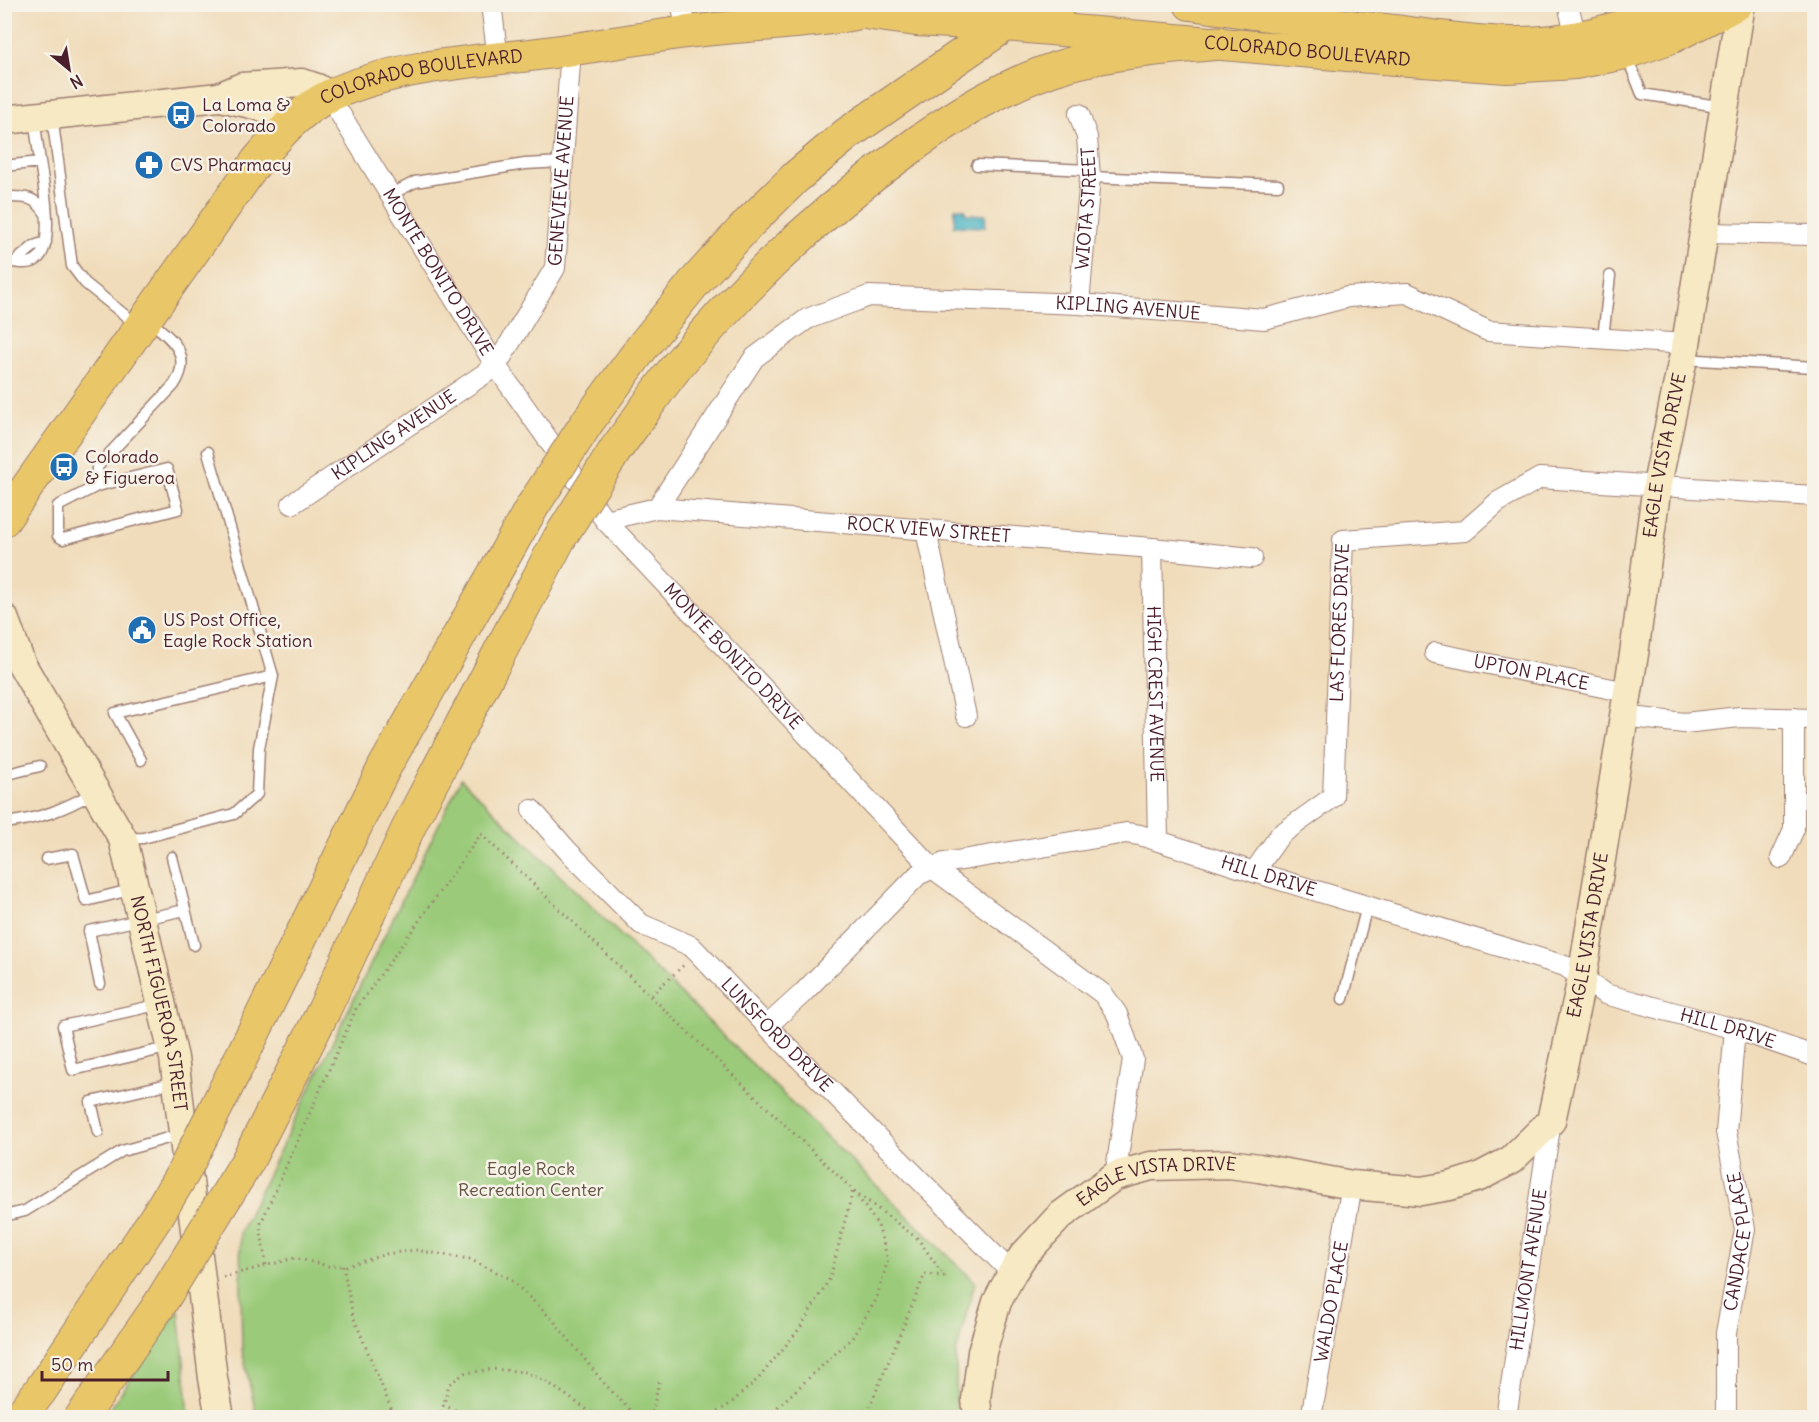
<svg xmlns="http://www.w3.org/2000/svg" width="1819" height="1422" viewBox="0 0 1819 1422" font-family="Delius,sans-serif">
<rect width="100%" height="100%" fill="#f7f3e8"/>
<filter id="ink" filterUnits="userSpaceOnUse"><feTurbulence type="fractalNoise" baseFrequency=".0167" numOctaves="2"/><feDisplacementMap in="SourceGraphic" scale="12" xChannelSelector="R" yChannelSelector="G"/><feConvolveMatrix kernelMatrix="1 2 1 2 8 2 1 2 1" color-interpolation-filters="sRGB"/></filter>
<filter id="wash" filterUnits="userSpaceOnUse"><feTurbulence type="fractalNoise" baseFrequency=".008" numOctaves="4" result="noise"/><feDisplacementMap in="SourceGraphic" scale="24" xChannelSelector="R" yChannelSelector="G"/><feGaussianBlur stdDeviation="1.35" result="paint"/><feColorMatrix in="noise" values="0 0 0 0 0 0 0 0 0 0 0 0 0 0 0 0 0 1.4 0 .05"/><feComposite in="paint" operator="in"/></filter>
<g filter="url(#wash)">
<rect width="100%" height="100%" fill="#f0dcba"/>
<path fill="#9bcb7a" stroke="#727552" stroke-width="1.5" d="M461,779L975,1282L956,1353V1417H257L242,1350L240,1232Z
M179,1310L189,1417H104Z"/>
<path fill="#44b1c1" stroke="#476876" stroke-width="1.5" d="M955,208L965,209L966,214L986,215L985,227L954,226Z"/>
</g>
<g filter="url(#ink)">
<g fill="none" stroke-linecap="round" stroke-linejoin="round">
<g stroke="#9d7e72" stroke-width="13">
<path id="lane" d="M1626,54L1642,94L1724,107
M52,116L72,266L85,283L137,325
M977,165L1090,170
M4,166L40,162L34,117
M1090,177L1278,185
M390,195L415,182L525,164L563,162
M4,197C25,197 34,195 46,214
M17,260L34,246L46,242
M4,262C14,261 24,265 32,262C58,254 43,182 40,162
M1603,338L1610,276
M1683,359L1814,367
M167,469L178,509L63,539L58,536V506L97,486Z
M97,486V467L174,385C194,354 171,339 149,320
M141,760L115,713L273,676
M4,775L40,766
M4,823C41,819 64,809 95,792
M123,839L143,838L234,814L257,794L259,748L273,676L208,452
M172,857L194,945
M46,859L73,854L86,901L134,889
M100,984L89,931L185,910
M1343,999L1367,906
M161,1004L63,1026L73,1070L171,1047
M98,1132L91,1102L176,1082
M4,1216L25,1211L122,1151L182,1134"/>
</g>
<g stroke="#9d7e72" stroke-width="22">
<g id="street">
<path d="M491,4L498,59"/>
<path d="M682,4L686,32"/>
<path d="M1568,4L1576,38"/>
<path id="s1" d="M329,96L496,366L605,520L931,867L1103,994L1117,1014L1133,1059L1115,1176"/>
<path d="M1704,233L1814,235"/>
<path id="s2" d="M1079,304L1090,177L1087,137L1079,114"/>
<path id="s3" d="M292,504L496,366L555,268L571,50"/>
<path id="s4" d="M657,508L754,358L807,319L869,296L1079,304L1264,319L1348,297L1407,293L1488,331L1686,344"/>
<path id="s5" d="M605,520L657,508L1152,548L1252,558"/>
<path d="M926,531L966,716"/>
<path id="s6" d="M1152,548L1158,839"/>
<path id="s7" d="M1435,653L1627,692"/>
<path d="M1623,716L1684,723L1740,717L1814,719"/>
<path id="s8" d="M532,810L567,850L641,924L691,946L698,953L767,1026L1012,1273"/>
<path d="M1781,858L1794,829V718"/>
<path id="s9" d="M1254,872L1280,835L1333,797L1343,540L1465,531L1498,502L1540,478L1814,496"/>
<path id="s10" d="M767,1026L802,994L918,875L944,863L1126,833L1140,835L1254,872L1565,966L1605,994L1735,1029L1814,1056"/>
<path id="s11" d="M1311,1418L1352,1185"/>
<path id="s12" d="M1506,1418L1551,1121"/>
<path id="s13" d="M1726,1418V1333L1745,1229L1726,1132L1735,1029"/>
</g>
</g>
<g stroke="#9d7e72" stroke-width="31">
<g id="secondary">
<path d="M225,98C252,105 266,104 288,124"/>
<path d="M4,120L219,97L242,87L302,83L317,88L329,96"/>
<path id="s14" d="M4,618L21,663L123,839L174,1058L213,1378L220,1418"/>
<path id="s15" d="M978,1418L976,1399L982,1352L997,1302L1012,1273L1023,1256L1060,1216L1115,1176L1151,1166L1229,1164L1259,1168L1352,1185L1421,1191L1450,1186L1479,1177L1511,1160L1551,1121L1582,978L1634,654L1657,485L1686,344L1741,4"/>
</g>
</g>
<g stroke="#9d7e72" stroke-width="34">
<g id="primary">
<path d="M1190,4C1255,13 1320,23 1385,30C1427,35 1470,42 1512,43C1565,44 1629,29 1675,4"/>
<path id="s16" d="M871,14L916,20L1005,25L1382,58L1507,67L1575,63L1625,53L1672,37L1737,4"/>
<path id="s17" d="M4,520L257,161C279,135 299,110 331,95C390,68 457,63 521,56C577,50 632,39 687,32C757,23 830,24 899,4"/>
</g>
</g>
<g stroke="#9d7e72" stroke-width="35">
<path id="highway" d="M588,421L643,346L694,283L749,223L796,177L847,134L1005,25L1059,4
M616,449C638,420 658,389 681,361C745,284 818,215 899,156C951,117 1007,82 1070,64C1118,51 1169,48 1219,43
M240,1060L384,768L532,507
M247,1162L324,1010L413,818L559,539
M19,1418L40,1391L157,1216
M81,1418L158,1307"/>
</g>
<path stroke="#9d7e72" stroke-width="3" stroke-dasharray="1.5 4.5" stroke-linecap="butt" d="M651,995L685,964
M266,1265L260,1225L356,1009L481,834L853,1190L918,1239L945,1277
M343,1266L353,1316L395,1418
M223,1277L295,1258L328,1266H348L386,1254L415,1250L469,1259L509,1278L553,1320L603,1382L637,1418
M443,1405L474,1418
M440,1418L449,1384L465,1373L494,1369L525,1372L547,1382L599,1418
M651,1418L659,1382
M707,1418L730,1404L759,1378L800,1328L830,1278L853,1190L878,1225L888,1260L876,1300L852,1338L769,1415
M751,1418L769,1415L791,1418
M865,1418L925,1274L944,1276"/>
<use href="#lane" stroke="#fff" stroke-width="10"/>
<use href="#street" stroke="#fff" stroke-width="20"/>
<use href="#secondary" stroke="#f6e9c3" stroke-width="28"/>
<use href="#primary" stroke="#e9c769" stroke-width="32"/>
<use href="#highway" stroke="#e9c769" stroke-width="33"/>
<g stroke="#9d7e72" stroke-width="35" stroke-linecap="butt">
<path id="highway-bridge" d="M532,507L588,421
M559,539L616,449
M157,1216L184,1171L240,1060
M158,1307L247,1162"/>
</g>
<use href="#highway-bridge" stroke="#e9c769" stroke-width="33"/>
</g>
</g>
<defs>
<g id="bus-disc" transform="scale(1.5)"><circle r="9.5" fill="#1f6fb2" stroke="#f7f3e8"/><path d="M-5-6H5V4H4V6H2V4H-2V6H-4V4H-5ZM-3.5-4V0h7V-4ZM-3.5 1.2v1.5H-2V1.2ZM2 1.2v1.5H3.5V1.2Z" fill="#fff"/></g>
<g id="pharmacy-disc" transform="scale(1.5)"><circle r="9.5" fill="#1f6fb2" stroke="#f7f3e8"/><path d="M-2-6h4v4h4v4h-4v4h-4v-4h-4v-4h4Z" fill="#fff"/></g>
<g id="civic-disc" transform="scale(1.5)"><circle r="9.5" fill="#1f6fb2" stroke="#f7f3e8"/><path d="M-.6-6.5H3V-4.5H.6V-3L4-1V1h2V6H-6V1h2V-1L-.6-3ZM-1.2 2.5V6h2.4V2.5Z" fill="#fff"/></g>
</defs>
<g fill-rule="evenodd">
<use href="#bus-disc" x="181" y="115"/>
<use href="#pharmacy-disc" x="149" y="165"/>
<use href="#bus-disc" x="64" y="467"/>
<use href="#civic-disc" x="142" y="630"/>
</g>
<g text-anchor="middle" stroke-width="5" stroke-linejoin="round" paint-order="stroke">
<g font-size="18" fill="#4a1f2b" stroke="#f7f3e8">
<text dy="6" stroke="none"><textPath href="#s16" startOffset="438">COLORADO BOULEVARD</textPath></text>
<text dy="6" stroke="none"><textPath href="#s17" startOffset="632">COLORADO BOULEVARD</textPath></text>
<text dy="6" stroke="none"><textPath href="#s3" startOffset="448">GENEVIEVE AVENUE</textPath></text>
<text dy="6" stroke="none"><textPath href="#s2" startOffset="96">WIOTA STREET</textPath></text>
<text dy="6" stroke="none"><textPath href="#s1" startOffset="207">MONTE BONITO DRIVE</textPath></text>
<text dy="6" stroke="none"><textPath href="#s4" startOffset="570">KIPLING AVENUE</textPath></text>
<text dy="6" stroke="none"><textPath href="#s3" startOffset="123">KIPLING AVENUE</textPath></text>
<text dy="6" stroke="none"><textPath href="#s15" startOffset="1431">EAGLE VISTA DRIVE</textPath></text>
<text dy="6" stroke="none"><textPath href="#s5" startOffset="326">ROCK VIEW STREET</textPath></text>
<text dy="6" stroke="none"><textPath href="#s9" startOffset="285">LAS FLORES DRIVE</textPath></text>
<text dy="6" stroke="none"><textPath href="#s1" startOffset="693">MONTE BONITO DRIVE</textPath></text>
<text dy="6" stroke="none"><textPath href="#s7" startOffset="98">UPTON PLACE</textPath></text>
<text dy="6" stroke="none"><textPath href="#s6" startOffset="146">HIGH CREST AVENUE</textPath></text>
<text dy="6" stroke="none"><textPath href="#s10" startOffset="576">HILL DRIVE</textPath></text>
<text dy="6" stroke="none"><textPath href="#s15" startOffset="945">EAGLE VISTA DRIVE</textPath></text>
<text dy="6" stroke="none"><textPath href="#s14" startOffset="420">NORTH FIGUEROA STREET</textPath></text>
<text dy="6" stroke="none"><textPath href="#s10" startOffset="1062">HILL DRIVE</textPath></text>
<text dy="6" stroke="none"><textPath href="#s8" startOffset="336">LUNSFORD DRIVE</textPath></text>
<text dy="6" stroke="none"><textPath href="#s15" startOffset="333">EAGLE VISTA DRIVE</textPath></text>
<text dy="6" stroke="none"><textPath href="#s13" startOffset="178">CANDACE PLACE</textPath></text>
<text dy="6" stroke="none"><textPath href="#s12" startOffset="150">HILLMONT AVENUE</textPath></text>
<text dy="6" stroke="none"><textPath href="#s11" startOffset="118">WALDO PLACE</textPath></text>
</g>
<g font-size="18" fill="#4a1f2b" stroke="#f7f3e8" text-anchor="start">
<text x="202" y="111">La Loma &amp;<tspan x="202" dy="21">Colorado</tspan></text>
<text x="170" y="171">CVS Pharmacy</text>
<text x="85" y="463">Colorado<tspan x="85" dy="21">&amp; Figueroa</tspan></text>
<text x="163" y="626">US Post Office,<tspan x="163" dy="21">Eagle Rock Station</tspan></text>
</g>
<g font-size="18" fill="#625343" stroke="#f7f3e8">
<text x="531" y="1175">Eagle Rock<tspan x="531" dy="21">Recreation Center</tspan></text>
</g>
</g>
<rect width="1819" height="1422" fill="none" stroke="#f7f3e8" stroke-width="24"/>
<g transform="translate(69 69) rotate(150)" stroke="#f7f3e8" stroke-width="4.5" paint-order="stroke">
<path d="M0-4.5L10 22L0 15L-10 22Z" fill="#4a1f2b"/>
<text y="-9" font-size="16" font-weight="bold" text-anchor="middle" fill="#4a1f2b">N</text>
</g>
<path d="M42 1371v9h126v-9" fill="none" stroke="#4a1f2b" stroke-width="3"/>
<text x="51" y="1371" font-size="18" fill="#4a1f2b" stroke="#f7f3e8" stroke-width="4.5" paint-order="stroke">50 m</text>
</svg>
